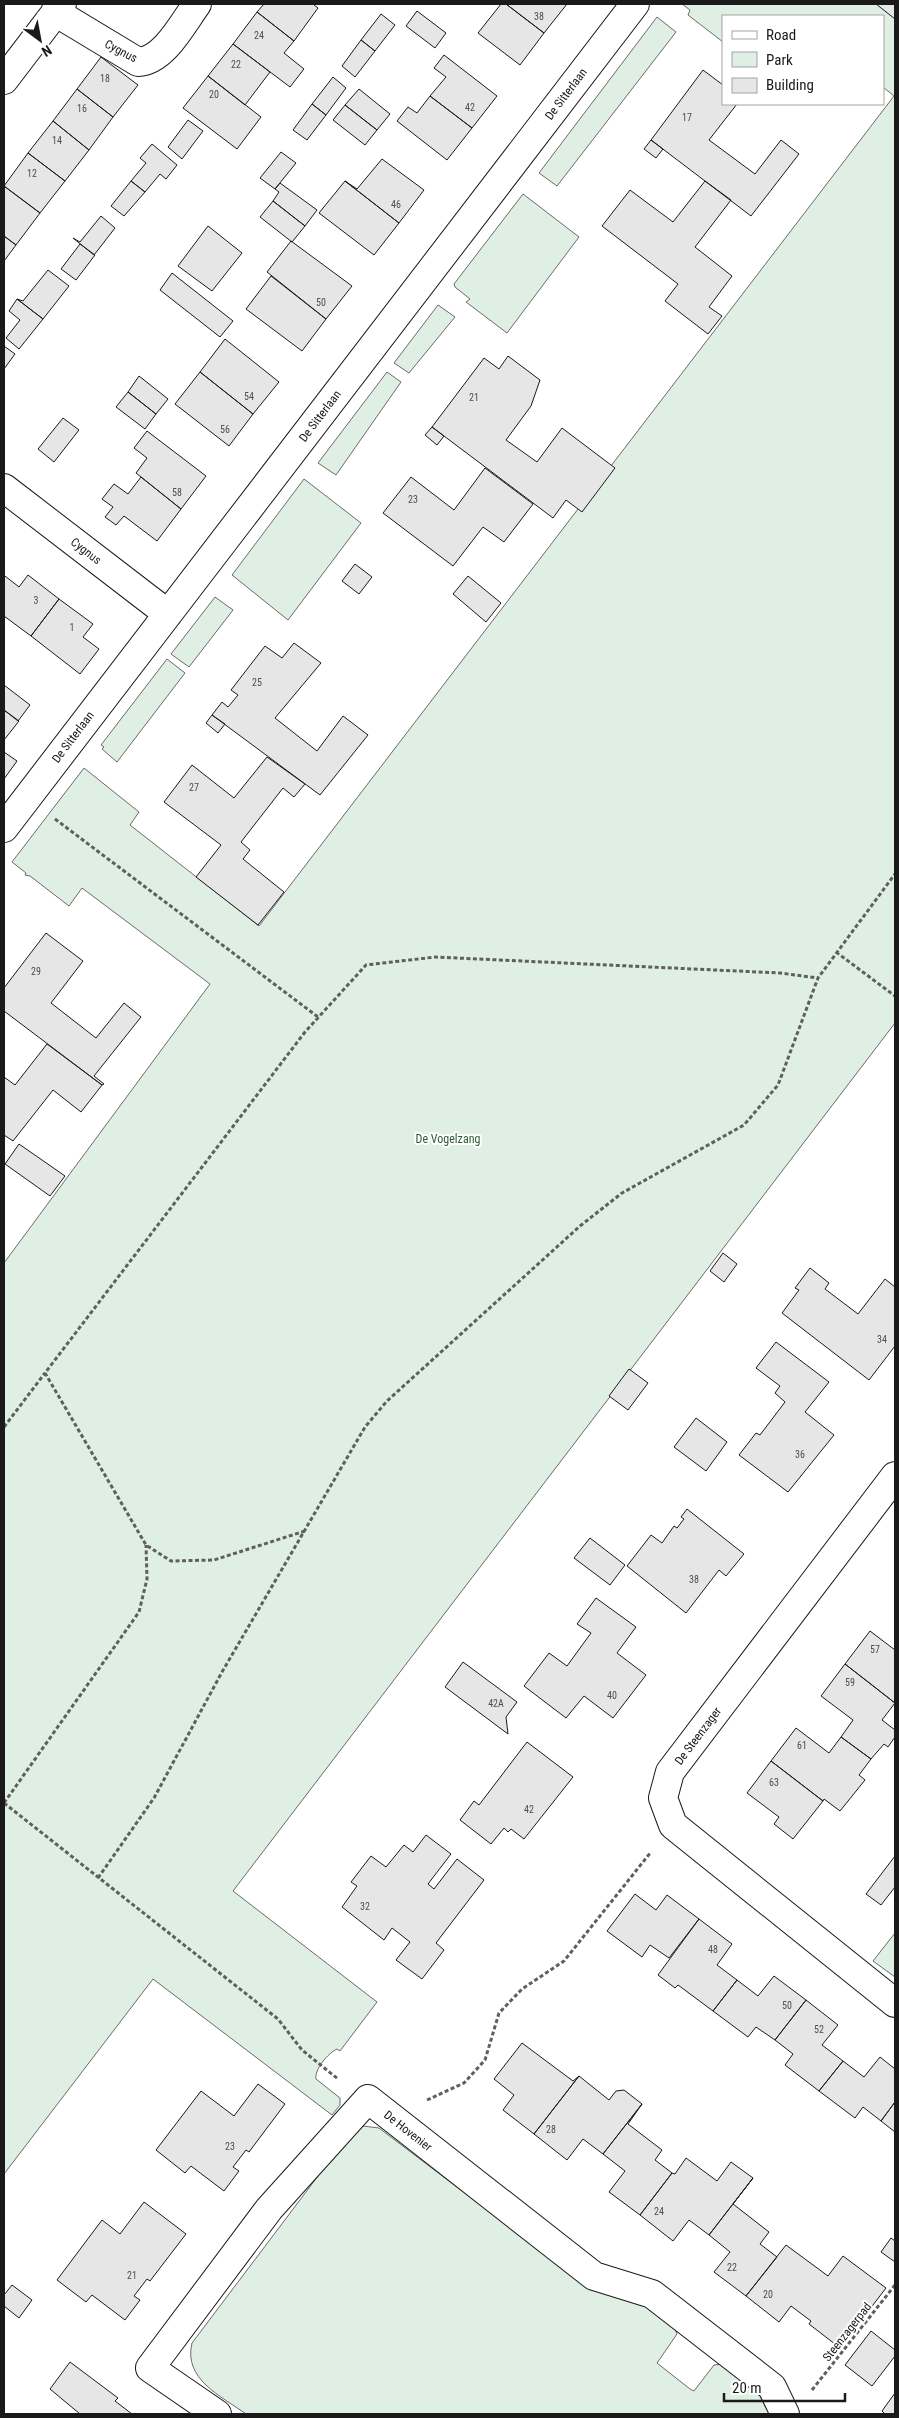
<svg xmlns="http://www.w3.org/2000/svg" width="899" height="2418" viewBox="0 0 899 2418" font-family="'Roboto Condensed',sans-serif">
<rect width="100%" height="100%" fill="#fff"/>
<path fill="#e0efe3" stroke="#6a6a6a" d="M682,4H895V1023L233,1891L377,2002L340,2051L337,2049C328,2053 314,2070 316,2079L340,2098V2105L332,2115L153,1979L4,2174V1263L210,984L82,888L69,906L30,876L25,875L26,873L12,862L84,768L139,812L130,825L259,926L894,96L883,87V16H723V42L688,15L690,10Z
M657,17L676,32L557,186L539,173Z
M523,194L579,237L507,333L466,302L470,299L455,287L454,284Z
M438,305L455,317L409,373L394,363Z
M387,372L401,382L336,475L318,463Z
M304,479L361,523L288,620L232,575Z
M215,597L233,610L189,667L171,654Z
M167,659L185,673L117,762L102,749L104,747L101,745Z
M895,1933V1977L873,1961Z
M363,2126L379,2128L536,2247L641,2303L674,2327L677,2334L657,2363L690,2389L694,2391L714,2365L723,2364L757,2390L769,2414H246C221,2396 183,2379 192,2343L349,2135Z"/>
<path fill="#e6e6e6" stroke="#1a1a1a" d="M264,4H313L318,8L294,41L257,12Z
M501,4H506L544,33L520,65L478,33Z
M506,4H567L544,33Z
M876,4H895V19Z
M417,11L446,33L435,48L406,26Z
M257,12L294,41L284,53L304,69L290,87L233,44Z
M381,14L395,25L375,51L361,40Z
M361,40L375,51L355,77L342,66Z
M233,44L270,72L245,105L208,76Z
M444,55L497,96L472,128L430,96L446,77L434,68Z
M101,57L138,85L113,117L77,89Z
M703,70L723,85V104H737L709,140L755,174L781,140L799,154L751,216L651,140Z
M208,76L261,117L237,149L183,108Z
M333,77L346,88L326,115L312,104Z
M77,89L113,117L89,150L53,121Z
M359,89L390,114L377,130L345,105Z
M430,96L472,128L447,160L397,121L408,107L417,113Z
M312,104L326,115L307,140L293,130Z
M345,105L377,130L365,145L333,120Z
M188,120L203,131L182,159L168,147Z
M53,121L89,150L65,181L28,153Z
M651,140L663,149L656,158L644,149Z
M152,144L177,165L166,179L160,174L145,192L131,181L146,163L140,158Z
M281,152L296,163L275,189L260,178Z
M28,153L65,181L40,213L4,186Z
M382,159L424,190L399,223L345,181L357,189Z
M131,181L145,192L124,216L111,206Z
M345,181L399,223L374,255L319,213Z
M705,181L731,200L695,247L732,276L709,307L722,316L708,334L665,301L678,284L602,226L630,190L673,222Z
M280,183L317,210L305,226L273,201L279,192L275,189Z
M4,186L40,213L16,245L4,236Z
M273,201L305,226L292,242L260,217Z
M101,216L115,228L94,255L73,238L80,242Z
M208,226L242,253L212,291L178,266Z
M4,236L16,245L4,261Z
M291,241L352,286L326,319L267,272Z
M80,244L95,255L76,280L61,269Z
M48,270L69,286L43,319L17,299L23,301Z
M172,273L233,321L220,337L160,290Z
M271,276L326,319L302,351L246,309Z
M17,299L43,319L19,349L6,338L20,320L9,311Z
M225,339L279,382L253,414L200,372Z
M4,346L15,354L4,369Z
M508,356L540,380L531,406L506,440L537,462L562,428L615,468L582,512L566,500L553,518L432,427L484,358L499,369Z
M200,372L253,414L229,446L175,404Z
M139,376L168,399L156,414L128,392Z
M128,392L156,414L145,429L116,407Z
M63,418L79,430L54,462L38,449Z
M432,427L444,436L437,445L425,435Z
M147,431L206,476L181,509L136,473L147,458L134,448Z
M485,468L533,504L504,542L483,527L453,566L383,513L411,477L454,510Z
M141,477L181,509L157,541L124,516L116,525L105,517L113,507L102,499L114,484L128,494Z
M355,564L372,577L359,594L342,581Z
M28,575L59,599L31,636L4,616V578L5,576L19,587Z
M468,576L501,603L486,622L453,594Z
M59,599L93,624L83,637L99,649L80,674L31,636Z
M294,643L321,663L275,718L317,751L343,716L368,735L320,795L212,715L222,702L228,707L238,695L231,690L265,646L282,658Z
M4,685L30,705L18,721L4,710Z
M4,710L19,721L4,740Z
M212,715L225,724L218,733L206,723Z
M4,752L17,761L4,779Z
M267,757L305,784L294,797L283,788L241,842L250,850L243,859L284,892L258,925L196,877L221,845L164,802L192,765L234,798Z
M46,933L83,961L51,1003L96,1038L124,1003L141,1017L94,1076L104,1084L102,1085L4,1011V988Z
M47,1044L102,1085L81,1112L53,1090L13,1141L4,1135V1077L15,1085Z
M19,1144L65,1176L50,1196L5,1164Z
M723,1253L737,1264L724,1282L710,1271Z
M810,1268L829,1283L825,1289L858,1314L885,1279L895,1287V1346L869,1380L782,1313L799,1290L795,1288Z
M776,1342L829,1382L805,1412L834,1435L788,1492L739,1455L756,1433L760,1435L785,1402L775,1393L780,1386L756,1368Z
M629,1369L648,1383L628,1410L609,1396Z
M696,1418L727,1442L706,1471L674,1447Z
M687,1509L744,1554L726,1576L719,1570L686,1613L627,1566L651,1535L662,1543L674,1526L677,1528L684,1519L681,1517Z
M590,1538L625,1565L610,1585L574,1558Z
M596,1598L636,1627L617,1653L646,1675L613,1718L584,1696L566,1718L524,1686L549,1653L567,1666L591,1633L577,1624Z
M870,1631L895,1650V1703L845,1664Z
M463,1662L517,1702L506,1717L508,1734L445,1687Z
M845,1664L895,1703L882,1720L895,1730V1737L888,1747L884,1744L871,1759L841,1737L853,1720L821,1696Z
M796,1728L829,1753L841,1737L871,1759L859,1775L865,1780L840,1811L824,1799L823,1801L771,1761Z
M527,1742L573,1777L524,1839L511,1829L508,1832L504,1828L491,1844L460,1820L474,1801L479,1805Z
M771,1761L823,1801L793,1839L774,1824L779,1817L747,1793Z
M426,1835L451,1854L428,1884L434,1889L457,1859L484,1880L436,1943L444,1950L422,1979L396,1960L410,1942L392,1928L384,1940L342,1907L357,1886L351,1882L371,1856L386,1867L404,1845L413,1852Z
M895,1856V1887L881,1905L866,1894Z
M635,1894L656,1910L667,1895L699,1919L669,1958L650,1945L642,1957L607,1931Z
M699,1919L732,1944L717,1965L737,1980L713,2011L678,1985L675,1988L658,1975Z
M774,1976L806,2000L775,2040L756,2027L748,2037L713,2011L737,1980L758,1996Z
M806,2000L838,2025L822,2045L843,2061L819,2091L785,2065L793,2054L775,2040Z
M522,2043L573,2081L579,2076L534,2134L503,2110L514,2095L494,2079Z
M880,2057L895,2069V2102L881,2121L863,2107L855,2118L819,2091L843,2061L864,2077Z
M579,2076L609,2100L616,2091L624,2090L642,2104L603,2154L583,2139L567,2160L534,2134Z
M258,2084L285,2104L249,2152L246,2150L233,2167L239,2171L224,2191L191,2166L185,2173L156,2150L201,2091L234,2116Z
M895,2102V2132L881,2121Z
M642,2104L628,2124L662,2150L655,2160L672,2173L640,2215L609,2192L625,2171L603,2154Z
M686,2158L717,2181L731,2162L753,2178L709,2235L689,2220L673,2241L640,2215L672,2173L675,2174Z
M753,2178L733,2204L769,2232L760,2244L777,2257L746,2296L714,2272L730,2252L709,2235Z
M144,2202L186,2234L150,2281L147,2279L134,2296L140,2300L125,2320L92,2295L86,2302L57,2280L102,2220L120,2234Z
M891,2238L895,2241V2262L881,2252Z
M786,2245L828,2276L843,2256L886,2288L840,2348L809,2324L811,2321L791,2306L779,2322L746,2296Z
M12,2285L32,2300L19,2318L4,2306V2295Z
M871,2331L895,2350V2356L872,2386L845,2365Z
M70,2362L118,2398L115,2401L132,2414H80L50,2389Z
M895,2393V2414H885L882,2411Z"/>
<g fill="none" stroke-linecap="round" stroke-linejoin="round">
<g stroke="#1a1a1a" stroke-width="30">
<path id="street" d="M55,12L138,62C164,61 183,23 197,4
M4,80L62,4
M4,488L168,614
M4,828L635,4
M895,1476L670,1772L663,1798L673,1825L895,2003
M217,2414L150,2368L269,2209L368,2099L594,2276L652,2294L772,2387L785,2414"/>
</g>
<path stroke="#5f5f5f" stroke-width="3" stroke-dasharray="4 2.5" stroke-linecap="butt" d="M55,819L318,1017
M836,952L895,996
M4,1427L45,1373
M305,1531L214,1560L171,1561L146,1545L45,1373L305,1032L366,965L435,957L780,973L818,978
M4,1803L278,2019L302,2050L338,2079
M4,1803L139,1612L147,1579L146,1545
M98,1878L154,1798L222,1672L365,1427L387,1401L580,1226L622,1193L744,1125L778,1085L818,978L895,874
M427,2100L464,2083L485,2060L499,2013L522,1989L564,1961L651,1852
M812,2390L895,2285"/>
<use href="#street" stroke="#fff" stroke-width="28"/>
</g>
<g text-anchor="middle" stroke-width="4" stroke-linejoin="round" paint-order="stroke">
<g font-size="10" fill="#4d4d4d">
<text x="539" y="20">38</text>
<text x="259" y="39">24</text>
<text x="236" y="68">22</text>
<text x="105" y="82">18</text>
<text x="214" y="98">20</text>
<text x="470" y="111">42</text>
<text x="82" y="112">16</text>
<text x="687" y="121">17</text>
<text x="57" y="144">14</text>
<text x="32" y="177">12</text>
<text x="396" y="208">46</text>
<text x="321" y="306">50</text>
<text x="249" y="400">54</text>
<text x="474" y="401">21</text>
<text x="225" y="433">56</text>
<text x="177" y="496">58</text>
<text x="413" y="503">23</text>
<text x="36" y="604">3</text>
<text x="72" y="631">1</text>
<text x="257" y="686">25</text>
<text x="194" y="791">27</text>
<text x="36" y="975">29</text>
<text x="882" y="1343">34</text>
<text x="800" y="1458">36</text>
<text x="694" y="1583">38</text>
<text x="875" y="1653">57</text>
<text x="850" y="1686">59</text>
<text x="612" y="1699">40</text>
<text x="496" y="1707">42A</text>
<text x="802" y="1749">61</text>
<text x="774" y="1786">63</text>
<text x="529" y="1813">42</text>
<text x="365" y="1910">32</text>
<text x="713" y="1953">48</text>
<text x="787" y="2009">50</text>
<text x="819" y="2033">52</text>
<text x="551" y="2133">28</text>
<text x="230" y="2150">23</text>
<text x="659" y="2215">24</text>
<text x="732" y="2271">22</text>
<text x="132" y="2279">21</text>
<text x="768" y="2298">20</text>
</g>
<g font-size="12" fill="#1a1a1a" stroke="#fff">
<text transform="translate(121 51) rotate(28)" y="4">Cygnus</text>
<text transform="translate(566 94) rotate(-53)" y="4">De Sitterlaan</text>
<text transform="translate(320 416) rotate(-53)" y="4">De Sitterlaan</text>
<text transform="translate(86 551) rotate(38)" y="4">Cygnus</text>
<text transform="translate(73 737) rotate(-53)" y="4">De Sitterlaan</text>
<text transform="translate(698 1736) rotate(-53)" y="4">De Steenzager</text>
<text transform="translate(408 2131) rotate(38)" y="4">De Hovenier</text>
<text transform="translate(847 2332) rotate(-52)" y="4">Steenzagerpad</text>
</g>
<g font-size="12" fill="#2b5a34" stroke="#fff">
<text x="448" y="1143">De Vogelzang</text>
</g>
</g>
<rect width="899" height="2418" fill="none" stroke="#1a1a1a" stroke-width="10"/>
<rect x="722" y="15" width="162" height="90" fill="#ffffff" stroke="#a3a3a3"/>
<rect x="732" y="31" width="25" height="8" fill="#ffffff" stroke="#a3a3a3"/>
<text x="766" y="40" font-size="15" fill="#1a1a1a">Road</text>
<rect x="732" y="52" width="25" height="15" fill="#e0efe3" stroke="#a3a3a3"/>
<text x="766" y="65" font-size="15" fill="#1a1a1a">Park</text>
<rect x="732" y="78" width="25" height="15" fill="#e6e6e6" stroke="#a3a3a3"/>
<text x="766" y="90" font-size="15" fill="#1a1a1a">Building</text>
<g transform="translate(40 40) rotate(148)" stroke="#ffffff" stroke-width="4" paint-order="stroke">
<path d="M0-4L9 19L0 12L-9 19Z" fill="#1a1a1a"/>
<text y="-8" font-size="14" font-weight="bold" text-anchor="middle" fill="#1a1a1a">N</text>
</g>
<path d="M724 2393v8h121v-8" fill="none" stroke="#1a1a1a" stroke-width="2.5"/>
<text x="732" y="2393" font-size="15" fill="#1a1a1a" stroke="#ffffff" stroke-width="4" paint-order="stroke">20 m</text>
</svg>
